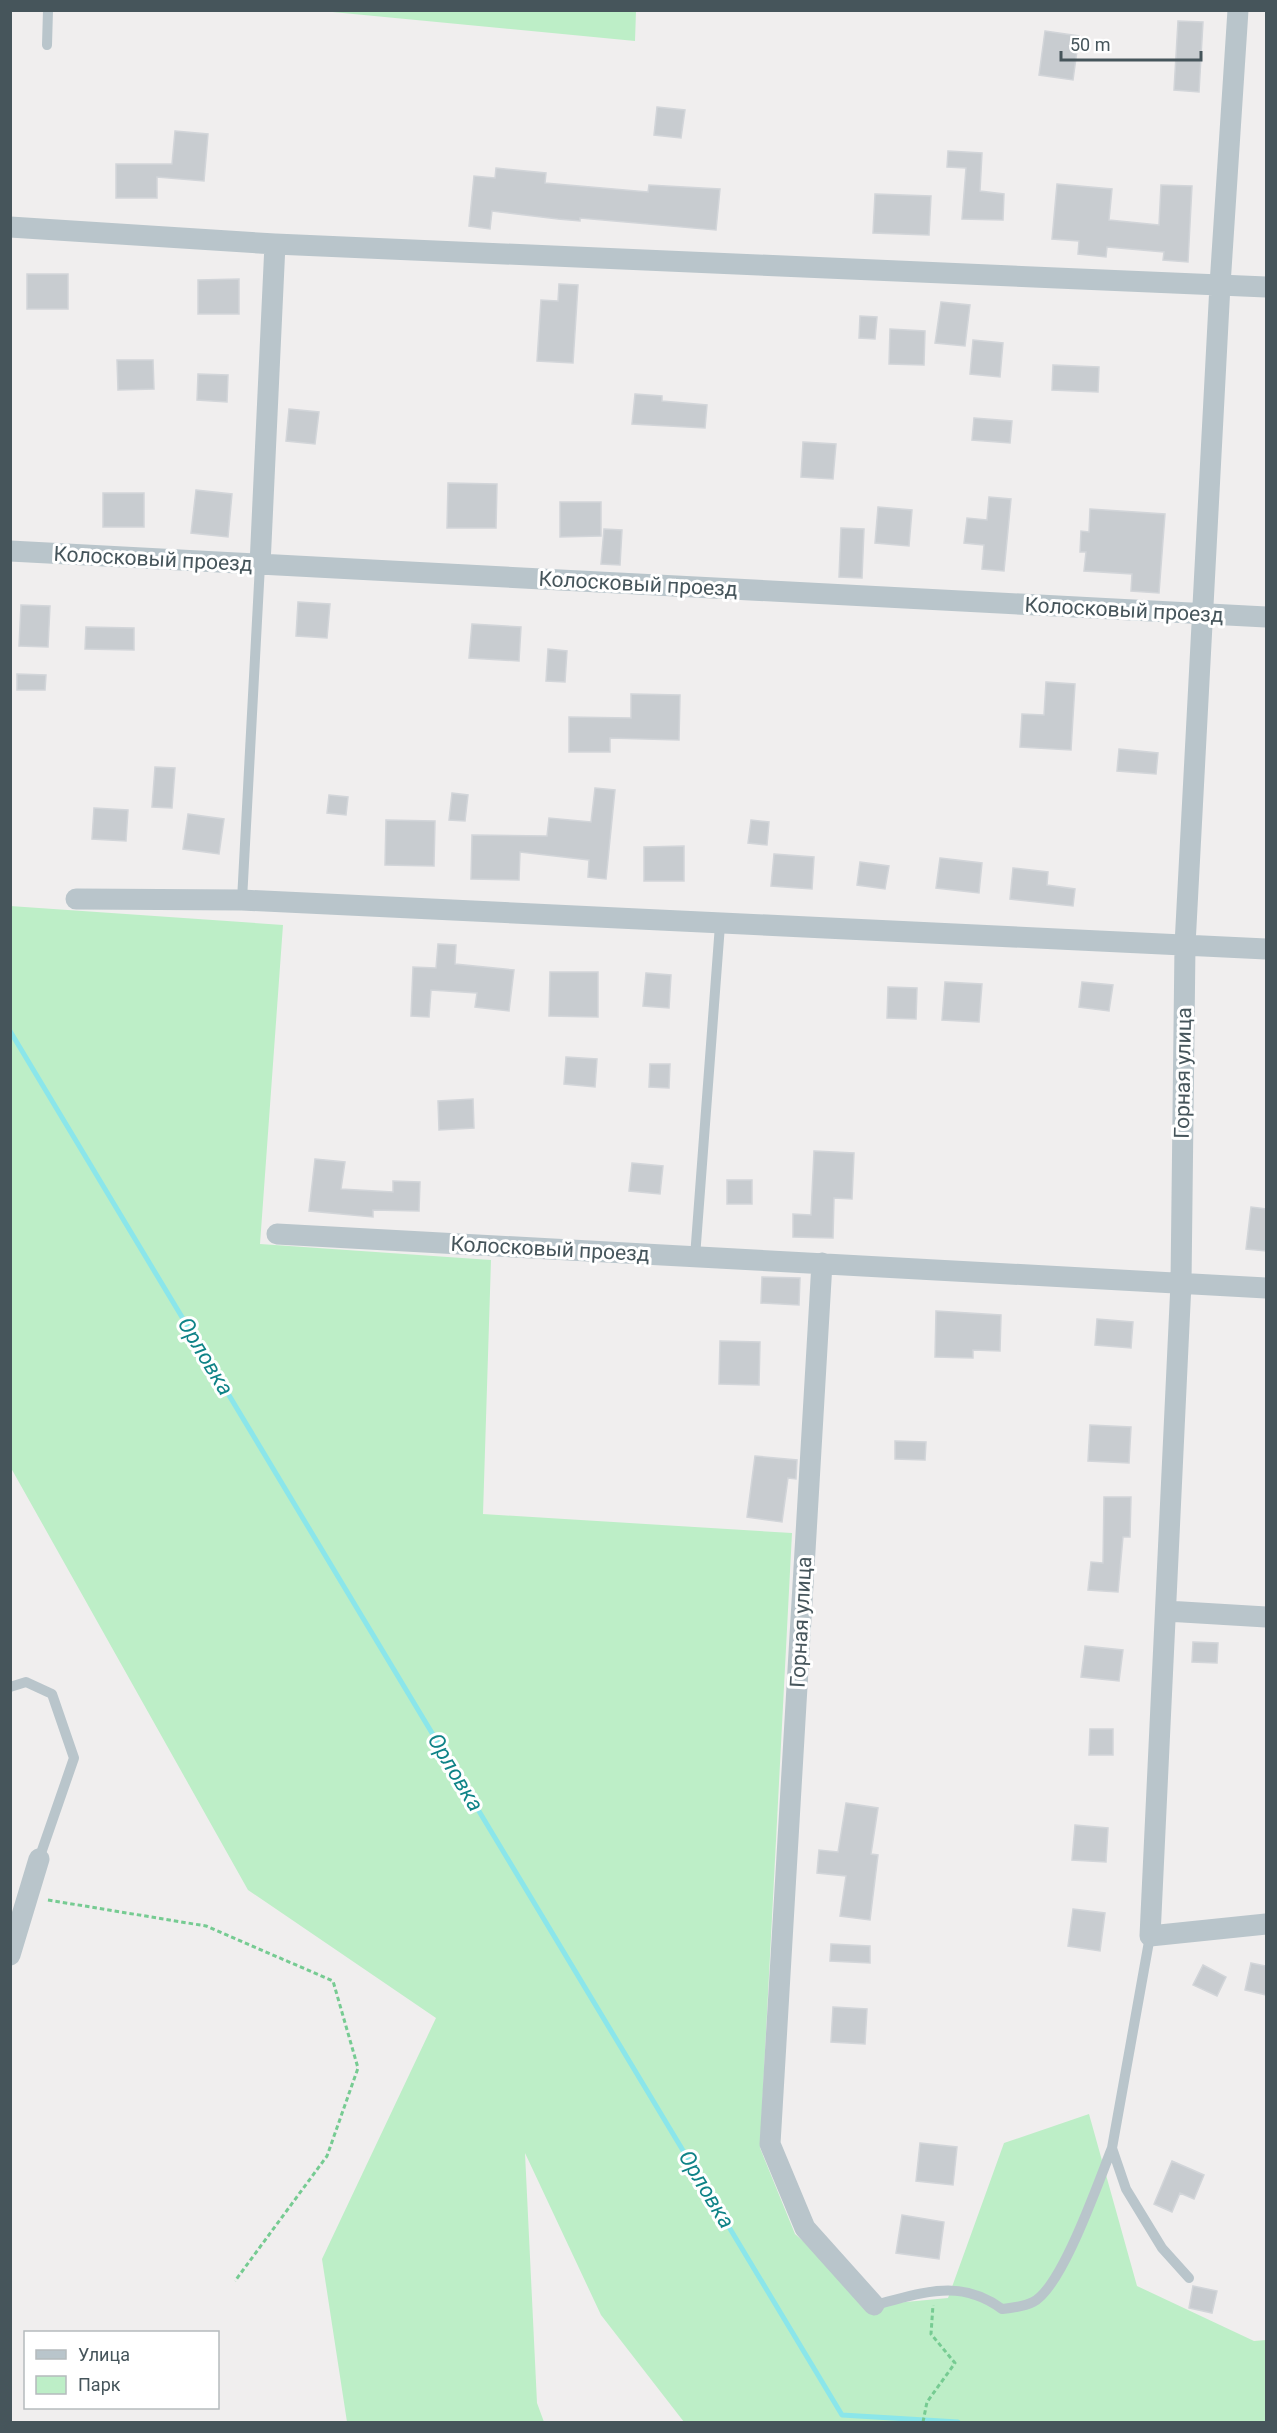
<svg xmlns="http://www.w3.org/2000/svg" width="1277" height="2433" viewBox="0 0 1277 2433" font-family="Roboto,sans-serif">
<rect width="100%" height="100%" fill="#f0eeee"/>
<path fill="#bdeec7" d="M322,11H636L635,41Z
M10,906L283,925L260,1244L491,1260L483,1514L792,1533L760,2148L795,2234L874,2305L948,2298L1004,2143L1089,2114L1137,2286L1254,2341L1266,2340V2422H684L601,2315L525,2153L537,2403L544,2422H347L322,2259L436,2018L248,1890L11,1468Z"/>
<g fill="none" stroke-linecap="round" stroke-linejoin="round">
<path stroke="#8be6ea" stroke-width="5" d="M10,1031L842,2415L958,2422"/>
</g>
<path fill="#c8ccd0" stroke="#d2d5d9" stroke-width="1.5" d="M1178,21L1203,22L1199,92L1174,90Z
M1045,31L1079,36L1073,80L1039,75Z
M657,107L685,110L681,138L654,135Z
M175,131L208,134L204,181L157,177V198H116V164H172Z
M948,151L982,153L980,191L1004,194L1003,220L962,219L966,168L947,167Z
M496,168L546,173L545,183L648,192L649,185L720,189L716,230L580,218V221L558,219L492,211L490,229L469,226L474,176L495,178Z
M1057,184L1112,189L1109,220L1159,225L1161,185L1192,186L1188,262L1163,260L1164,252L1107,247L1106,257L1078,254L1079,241L1052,239Z
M875,194L931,196L929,235L873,233Z
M27,274H68V309H27Z
M239,279V314H198V280Z
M559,284L578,285L573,363L537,361L541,300L558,301Z
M941,302L970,305L965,346L935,343Z
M860,316L877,317L875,339L859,338Z
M890,329L925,331L924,365L889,364Z
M973,340L1003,343L1000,377L970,374Z
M117,360H153L154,389L118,390Z
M1053,365L1099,367L1098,392L1052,390Z
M198,374L228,375L227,402L197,400Z
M635,394L662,396V401L707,405L705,428L632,424Z
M289,409L319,412L315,444L286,441Z
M974,418L1012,421L1010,443L972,440Z
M803,442L836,444L833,479L801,477Z
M448,483L497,484L496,528H447Z
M196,490L232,494L228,537L191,533Z
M103,493H144V527H103Z
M989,497L1011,499L1004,571L982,569L984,545L964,543L967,518L987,520Z
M560,502H601V536L560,537Z
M878,507L912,510L909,546L875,543Z
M1090,509L1165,514L1159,593L1131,591L1132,574L1084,571L1086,552H1080L1081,531L1089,532Z
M841,528L864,529L862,578L839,577Z
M604,529L622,530L620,565L601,564Z
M298,602L330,604L327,638L296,636Z
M21,605L50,606L48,647L19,646Z
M472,624L521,627L519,661L469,658Z
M86,627L134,628V650L85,649Z
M548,649L567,651L565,682L546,681Z
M17,674L46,675L45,690H17Z
M1046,682L1075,684L1071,750L1020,747L1022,714L1044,715Z
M631,694L680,695L679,740L610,738V752H569V717L631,718Z
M1119,749L1158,753L1156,774L1117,771Z
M155,767L175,768L172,808L152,807Z
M595,788L615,790L606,879L588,877L589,860L520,852L519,880L471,879L472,835L547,836L549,818L591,822Z
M452,793L468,795L465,821L449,820Z
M329,795L348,797L346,815L327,813Z
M94,808L128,810L126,841L92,839Z
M188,814L224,819L219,854L183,849Z
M386,820L435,821L434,866L385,865Z
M751,820L769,822L767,845L748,843Z
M684,846V881H644V847Z
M774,854L814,857L812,889L771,886Z
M940,858L982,863L979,893L936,888Z
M860,862L889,866L885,889L857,885Z
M1013,868L1048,872L1047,885L1075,889L1073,906L1010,899Z
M438,944L456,945L455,964L514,970L509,1011L475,1007L477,993L431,990L429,1017L411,1016L413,967L436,968Z
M550,972H598V1017L549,1016Z
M646,973L671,975L669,1008L643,1006Z
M945,982L982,984L979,1022L942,1020Z
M1082,982L1113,985L1109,1011L1079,1007Z
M888,987L917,988L916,1019L887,1018Z
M566,1057L597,1059L595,1087L564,1084Z
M650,1064H670L669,1088L649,1087Z
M473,1099L474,1128L439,1130L438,1101Z
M814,1151L854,1153L852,1199L834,1198L833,1238L793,1237V1214L811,1215Z
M315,1159L345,1162L341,1189L393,1192V1181L420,1182L419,1211L373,1210V1217L309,1211Z
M632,1163L663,1166L660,1194L629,1191Z
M727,1180H752V1204H727Z
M1251,1207L1266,1209V1251L1246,1249Z
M762,1277L800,1278L799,1305L761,1303Z
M936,1311L1001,1315L1000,1351L973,1350V1358L935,1357Z
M1097,1319L1133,1322L1131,1348L1095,1345Z
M720,1341L760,1342L759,1385L719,1384Z
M1090,1425L1131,1427L1129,1463L1088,1461Z
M895,1441L926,1442L925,1460L895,1459Z
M755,1456L797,1460L796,1479L788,1478L782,1522L747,1517Z
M1104,1497H1131L1130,1537H1123L1118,1592L1088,1590L1091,1562L1103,1563Z
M1193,1642L1218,1643L1217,1663L1192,1662Z
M1085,1646L1123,1650L1119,1681L1081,1677Z
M1090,1729H1113V1755H1089Z
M846,1803L878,1808L871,1854L878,1855L870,1920L840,1916L846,1876L817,1873L819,1850L838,1852Z
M1075,1825L1108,1828L1106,1862L1072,1860Z
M1073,1909L1105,1913L1100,1951L1068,1946Z
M831,1944L870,1946V1963L830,1961Z
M1251,1963L1266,1966V1995L1245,1990Z
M1203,1965L1226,1977L1217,1996L1193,1985Z
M833,2007L867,2009L865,2044L831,2042Z
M920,2143L957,2147L953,2185L916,2181Z
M1172,2161L1204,2175L1194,2199L1180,2193L1172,2212L1154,2204Z
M902,2215L944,2222L939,2259L896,2253Z
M1193,2286L1217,2291L1212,2313L1189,2308Z"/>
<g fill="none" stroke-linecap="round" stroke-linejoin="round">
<path stroke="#76cb92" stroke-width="3" stroke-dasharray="4.5 3" stroke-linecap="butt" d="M48,1900L206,1926L333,1981L358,2068L327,2156L235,2281
M923,2422L927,2402L955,2363L931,2334L933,2305"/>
<path stroke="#b9c5cb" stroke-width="10" d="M47,45L48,10
M242,900L260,565
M695,1257L720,925
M10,1687L26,1682L52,1694L74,1758L39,1859
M1150,1936L1112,2148L1126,2189L1162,2248L1189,2278
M874,2305C921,2294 959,2277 1002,2309C1012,2308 1023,2307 1033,2302C1062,2288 1099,2180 1112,2148"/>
<path stroke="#b9c5cb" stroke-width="21" d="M1238,10L1220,285L1185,945L1181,1283L1150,1936L1266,1924
M10,227L275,244L1266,287
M10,551L1266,617
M260,565L275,244
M76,899L242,900L1266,949
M277,1234L1266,1288
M822,1263L770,2144L805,2228L874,2305
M1166,1611L1266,1617
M10,1955L39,1859"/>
</g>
<g text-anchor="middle" stroke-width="6" stroke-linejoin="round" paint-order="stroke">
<g font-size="21" fill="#46555b" stroke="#fff">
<text transform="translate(153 559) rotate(3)" y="7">Колосковый проезд</text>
<text transform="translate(638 584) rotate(3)" y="7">Колосковый проезд</text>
<text transform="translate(1124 610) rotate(3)" y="7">Колосковый проезд</text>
<text transform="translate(1183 1073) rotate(-89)" y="7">Горная улица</text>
<text transform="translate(550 1249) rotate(3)" y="7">Колосковый проезд</text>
<text transform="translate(801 1622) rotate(-87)" y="7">Горная улица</text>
</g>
<g font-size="22" font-style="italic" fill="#0f8387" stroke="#fff">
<text transform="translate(206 1356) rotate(59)" y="8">Орловка</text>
<text transform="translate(456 1772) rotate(59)" y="8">Орловка</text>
<text transform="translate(707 2189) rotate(59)" y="8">Орловка</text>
</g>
</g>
<rect width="1277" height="2433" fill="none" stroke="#46555b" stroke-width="24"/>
<rect x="24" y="2331" width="195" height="78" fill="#ffffff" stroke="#b5bbbd" stroke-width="1.5"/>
<rect x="36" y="2350" width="30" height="9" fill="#b9c5cb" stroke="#b5bbbd" stroke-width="1.5"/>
<text x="78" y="2361" font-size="18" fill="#46555b">Улица</text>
<rect x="36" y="2376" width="30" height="18" fill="#bdeec7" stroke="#b5bbbd" stroke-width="1.5"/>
<text x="78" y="2391" font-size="18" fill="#46555b">Парк</text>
<path d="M1061 51v9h140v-9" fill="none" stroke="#46555b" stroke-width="3"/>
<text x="1070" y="51" font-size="18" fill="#46555b" stroke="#ffffff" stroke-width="4.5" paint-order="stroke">50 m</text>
</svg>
